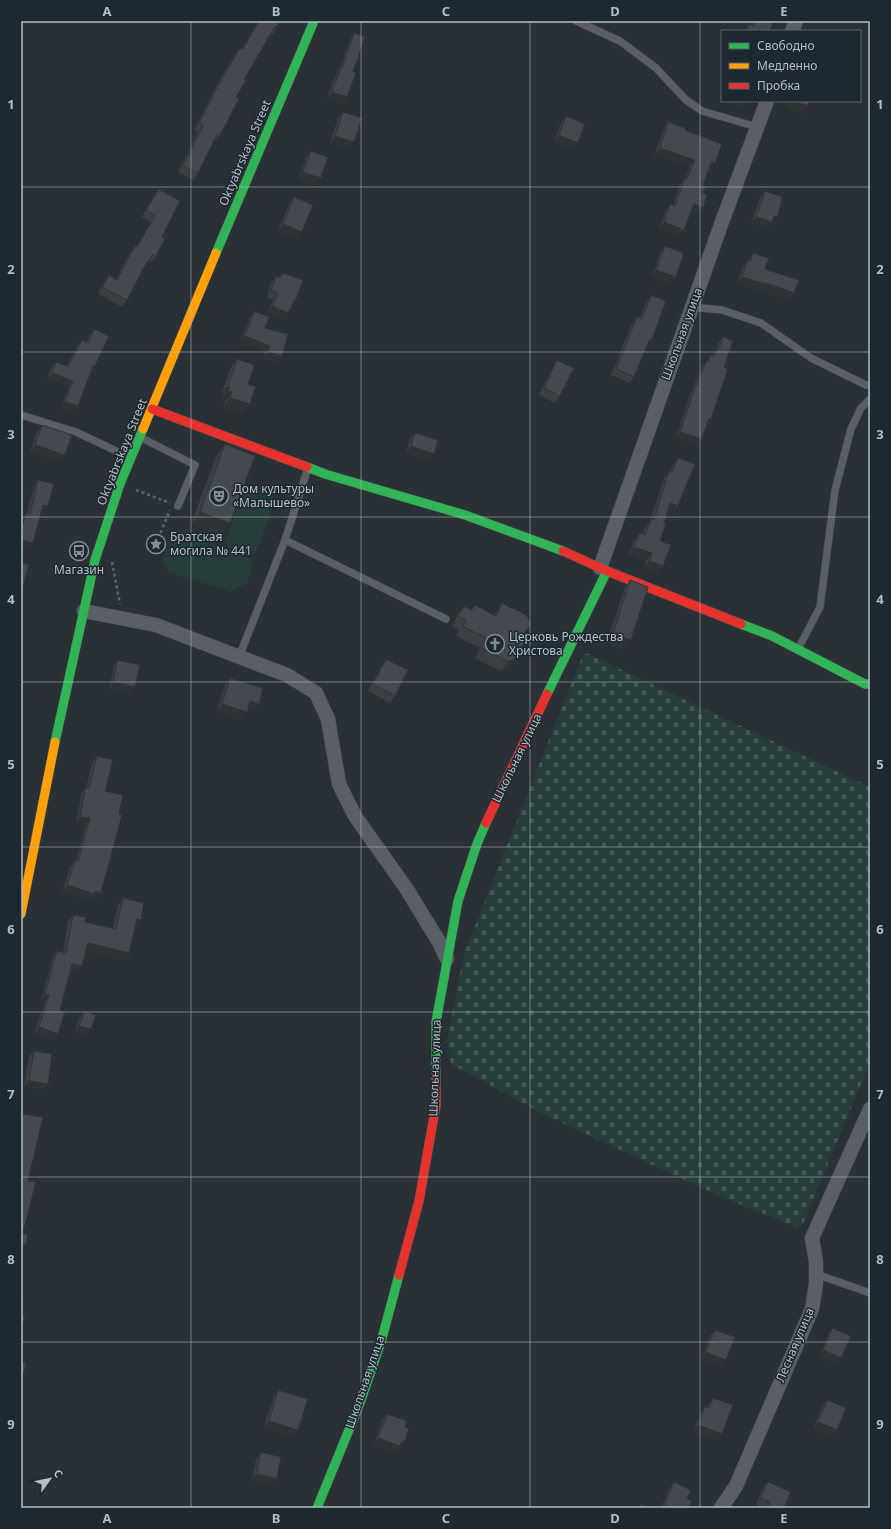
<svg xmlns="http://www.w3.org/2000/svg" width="891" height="1529" viewBox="0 0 891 1529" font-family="'Noto Sans',sans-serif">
<defs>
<pattern id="cemetery-stones" width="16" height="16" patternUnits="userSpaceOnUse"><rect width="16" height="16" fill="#273d3c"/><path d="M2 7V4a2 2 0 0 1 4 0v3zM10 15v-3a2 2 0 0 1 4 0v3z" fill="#445757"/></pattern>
</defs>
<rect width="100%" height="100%" fill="#2a3136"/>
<path fill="#273d3c" d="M249,488L272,496L275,501L256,553L250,556L228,548L225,541L244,490Z
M177,529L253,560L248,582L231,592L168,572L162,560Z"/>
<path fill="url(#cemetery-stones)" d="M584,652L870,787V1062L803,1224L796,1227L717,1195L545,1115L451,1064L447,1041L464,954Z"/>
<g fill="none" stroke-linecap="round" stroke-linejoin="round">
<g stroke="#484d51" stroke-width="8">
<path id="lane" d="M576,21L620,41L656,68L686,100L702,111L757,127
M692,307L722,310L761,323L811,358L866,385H870
M21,415L76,432L129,457
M140,437L195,465L178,506
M285,540L446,619
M798,649L820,607L835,490L851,429L861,408L870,399
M239,657L285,540L308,468
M816,1274L870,1293"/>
</g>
<g stroke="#484d51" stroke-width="15">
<path id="street" d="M792,31L796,21
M600,568L723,219L767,101
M84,611L156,625L287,675L316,693L328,719L339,784L355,816L406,888L439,942L447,959
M721,1508L736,1486L812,1309L816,1284V1262L812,1238L870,1109"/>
</g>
<g stroke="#484d51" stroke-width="10">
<path id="fast" d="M216,253L314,21
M307,467L325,474L465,515L563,551
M741,624L772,636L865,684H870
M547,694L607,571
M55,742L95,560L120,484L143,429
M436,1076V1022L458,901L477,844L486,823
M317,1508L360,1403L381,1342L399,1275"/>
</g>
<g stroke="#484d51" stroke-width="10">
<path id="slow" d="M143,429L216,253
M21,914L55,742"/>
</g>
<g stroke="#484d51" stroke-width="10">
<path id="jam" d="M152,409L307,467
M563,551L607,571L741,624
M486,823L547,694
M399,1275L419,1201L436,1105V1076"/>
</g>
<path stroke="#5d6368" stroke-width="2.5" stroke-dasharray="3 3" stroke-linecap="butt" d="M136,490L170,503
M156,544L170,510
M112,562L120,604"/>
<use href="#lane" stroke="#595f64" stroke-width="7"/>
<use href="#street" stroke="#595f64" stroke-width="14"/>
<use href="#fast" stroke="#30b455" stroke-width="9"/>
<use href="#slow" stroke="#ff9f0a" stroke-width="9"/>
<use href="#jam" stroke="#e5322d" stroke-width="9"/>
</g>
<path fill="#3a3f43" d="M258,21H280L273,34L271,33L244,80L221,134L216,141L214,140L198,173L193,180L178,172L198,132L194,130L214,90L235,54L240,48L242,49Z
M753,21H769L770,31H744L749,24L751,25Z
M354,33L353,72L347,97L343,104L327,98L336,74L340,68L350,40Z
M788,101H809L803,113L786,107Z
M343,112L354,142L350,149L330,143L338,118Z
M566,116L573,149L554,142L561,123Z
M668,122L685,130L710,169H709L703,185V208L699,214L691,211L679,236L659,228L666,211L670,204L673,205L680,185L685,178V179L690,166L655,154L664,129Z
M311,151L316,185L299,179L306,157Z
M159,189L162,237L156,256L151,263L149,261L144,269H143L127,300L122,307L98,294L104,282L109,275L116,279L130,253L135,246L137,247L151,222L142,217L154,195Z
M765,191L772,223H771L768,228L751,223L760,198Z
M294,197L302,232L298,239L278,231L289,204Z
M665,246L671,284L652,277L660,253Z
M753,253L765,269L790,300L762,290L761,291L737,283L743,267L747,261H748Z
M282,273L296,300L284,320L267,313L273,300L267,297L271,283L276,276L279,277Z
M651,295L634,377L629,383L611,375L632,323L637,317L640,318L646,302Z
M254,311L265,328L282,356L277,362L263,358L265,352L240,342L250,318Z
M94,329L95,366L92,371L73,413L61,408L69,387L47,379L51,368L56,362L67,366L77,346L82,340L86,342L89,336Z
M723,337L707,426L698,445L676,438L689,398L701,368L711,355H712L717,349L718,344Z
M237,359L248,384L250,404L243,414L223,408L225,402L221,401L223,396H221L230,369Z
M557,360L560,396L555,403L539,395L553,367Z
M42,425L60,462L30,452L37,432Z
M415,433L434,454L430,461L406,453L410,439Z
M225,444L221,536L191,524L216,457Z
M678,458V506L673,514L667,512L664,523L660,541L663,566L658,574L644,569L646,561L628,555L634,541L639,533L643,534L645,527L651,519L664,479L669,471H670L672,466Z
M38,480L48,506L43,513L41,512L28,549L21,547V520L26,513H27L34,486Z
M630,580L624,650L606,644L624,590Z
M502,603L525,633L523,645L516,655V657L509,667L506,670L501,671L475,658L480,648L456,636L459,630L452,626L457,616L464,606L471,610L475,605L494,615Z
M386,659L395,696L390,703L368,691L382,665Z
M118,660L130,694L109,689L114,666Z
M230,678L259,704L254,710L248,709L243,719L217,711L225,685Z
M97,756L105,791L101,893L96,899L91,898L89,901L62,892L70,867L75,860L76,861L86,825L76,823L81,794L85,788H86L92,763Z
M123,898L141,920L136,926H135L129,953L124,960L86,951L82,966L78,973L71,971L60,1010L58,1034L53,1040L34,1034L45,1002L41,1001L53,957L57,951L63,952L68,921L73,915L85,922L113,928L118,905Z
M84,1011L87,1036L75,1032L79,1018Z
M34,1051L48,1084L43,1090L24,1087L29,1057Z
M23,1114L28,1181L23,1233L26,1245L21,1252V1117Z
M832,1328L841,1358L837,1365L819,1357L828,1335Z
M715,1330L721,1366L702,1359L710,1336Z
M278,1390L293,1436L264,1427L274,1396Z
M713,1398L722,1434L717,1440L693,1431L701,1413L705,1406L707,1407Z
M827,1400L833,1437L813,1429L822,1406Z
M387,1414L405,1427V1442L400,1448H399L395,1452L374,1445L382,1420Z
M261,1452L277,1478L272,1485L252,1480L256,1459Z
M674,1482L687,1499L688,1508H661L669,1489Z
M768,1482L784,1508H763L756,1504L763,1488Z"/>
<path fill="#2f3337" d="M332,92L347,97L343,104L327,98Z
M727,101H748L744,107L726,102Z
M790,101H793L808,106L803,113L786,107Z
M559,135L578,143L573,149L554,142Z
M335,136L354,142L350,149L330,143Z
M660,148L695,160L690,166L655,154Z
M712,161L715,163L710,169L707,168Z
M303,172L321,178L316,185L299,179Z
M694,204L703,208L699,214L689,211Z
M774,216L777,217L768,228L751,223L756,217Z
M664,222L684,230L679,236L659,228Z
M283,224L302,232L298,239L278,231Z
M656,270L676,277L671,284L652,277Z
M742,277L766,283L794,293L790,300L762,290L761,291L737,283Z
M295,299L296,300L292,306Z
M272,306L288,313L284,320L267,313Z
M245,336L270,346L265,352L240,342Z
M268,352L282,356L277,362L263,358Z
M52,373L73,381L69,387L47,379Z
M228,386L230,387L223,396H221Z
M228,391L232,392L225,402L221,401Z
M230,398L250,404L243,414L223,408Z
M65,402L78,406L73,413L61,408Z
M709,418L711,419L707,426Z
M680,432L702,439L698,445L676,438Z
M35,445L65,455L60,462L30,452Z
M411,446L434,454L430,461L406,453Z
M670,503L678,506L673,514L664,512Z
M43,505L48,506L43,513L38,512Z
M200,512L230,523L221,536L191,524Z
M21,540L33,543L28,549L21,547Z
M634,547L652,553L646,561L628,555Z
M649,561L663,566L658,574L644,569Z
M613,634L631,640L624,650L606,644Z
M523,645L517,654L509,661L516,657L509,667L506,670L501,671L508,661L516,652Z
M113,682L135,687L130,694L109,689Z
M250,701L259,704L254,710L246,708Z
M222,704L247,712L243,719L217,711Z
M80,817L90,818L86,825L76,823Z
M67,885L95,891L101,893L96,899L91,898L89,901L62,892Z
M137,919L141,920L136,926H132Z
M88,943L129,953L124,960L83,950Z
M72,964L82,966L78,973L68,971Z
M45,994L49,995L45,1002L41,1001Z
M79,1026L91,1029L87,1036L75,1032Z
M39,1027L58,1034L53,1040L34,1034Z
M29,1081L48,1084L43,1090L24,1087Z
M21,1244L26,1245L21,1252Z
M823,1350L841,1358L837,1365L819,1357Z
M706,1352L726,1360L721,1366L702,1359Z
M269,1421L298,1430L293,1436L264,1427Z
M818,1422L837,1430L833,1437L813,1429Z
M698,1425L722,1434L717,1440L693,1431Z
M378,1438L402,1441L405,1442L400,1448H399L395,1452L374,1445Z
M256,1474L277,1478L272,1485L252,1480Z"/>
<path fill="#43494e" stroke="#2f3337" d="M259,21H280L277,27L275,26L244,80L246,81L236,97L239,98L221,134L218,133L198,173L183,166L203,126L199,123L219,84L240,48L243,49Z
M755,21H769L773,22L770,31H747L749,24L754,26Z
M354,33L365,37L353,72L356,73L347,97L332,92L341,68H342Z
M793,101H809L808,106Z
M343,112L362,118L354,142L335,136Z
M566,116L585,124L578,143L559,135Z
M668,122L686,128L685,130L722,144L715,163L712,161L703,185L706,186L703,193L707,195L703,208L694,204L684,230L664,222L670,204L675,206L685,178L687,179L695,160L660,148Z
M311,151L328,157L321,178L303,172Z
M159,189L180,201L162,237L165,239L156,256L153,254L148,263L147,262L127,300L102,287L109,275L117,280L135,246L137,247L155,215L146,210Z
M765,191L783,197L777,217L774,216L772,222L756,217Z
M294,197L313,205L302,232L283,224Z
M665,246L684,253L676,277L656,270Z
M753,253L769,258L765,269L799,280L794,293L766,283V284L742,277L747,261L750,262Z
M282,273L303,280L296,300L295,299L288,313L272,306L278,293L271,290L276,276L280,278Z
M651,295L666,301L652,340L650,339L634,377L616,369L637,317L642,319Z
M254,311L269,317L265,328L288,334L282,356L268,352L270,346L245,336Z
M94,329L109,336L95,366H93L78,406L65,402L73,381L52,373L56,362L68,366L82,340L88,343Z
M723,337L733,341L724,367L728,369L711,419L709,418L702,439L680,432L694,391L706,361L708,362L711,355L714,356L717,349H719Z
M237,359L255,365L248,384L256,386L250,404L230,398L232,392L228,391L230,387L228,386Z
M557,360L574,368L560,396L544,388Z
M42,425L72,435L65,455L35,445Z
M415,433L438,440L434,454L411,446Z
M225,444L255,456L230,523L200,512Z
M678,458L695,464L678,506L670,503L664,523L666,524L660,541L671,545L663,566L649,561L652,553L634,547L639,533L645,535L651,519L654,520L669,471L672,472Z
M38,480L54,484L48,506L43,505L33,543L21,540V530L26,513L30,514Z
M21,562L29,565L22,590H21Z
M630,580L648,587L631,640L613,634Z
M502,603L525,614L529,619L531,624L528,629L526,630L523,645L516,652V657L513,660L508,661L481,648L486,638L463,626L466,620L458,616L464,606L472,610L475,605L496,616Z
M386,659L408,670L395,696L373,684Z
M118,660L140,665L135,687L113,682Z
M230,678L263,688L259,704L250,701L247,712L222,704Z
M97,756L113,760L105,791L123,795L119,814L122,815L101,893L95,891L94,894L67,885L75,860L78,862L90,818L80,817L85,788H89Z
M123,898L144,903L141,920L137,919L129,953L88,943L82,966L72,964L60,1010L65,1012L58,1034L39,1027L49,995L45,994L57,951L66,953L73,915L86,917L85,922L116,929Z
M84,1011L96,1015L91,1029L79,1026Z
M34,1051L52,1054L48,1084L29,1081Z
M23,1114L43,1117L28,1181L36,1182L23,1233L28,1234L26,1245L21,1244V1127Z
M21,1302L24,1303L22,1315L25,1316L22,1329H21Z
M832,1328L851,1336L841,1358L823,1350Z
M715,1330L735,1337L726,1360L706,1352Z
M21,1361L26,1363L21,1384Z
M278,1390L308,1399L298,1430L269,1421Z
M713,1398L733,1405L722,1434L698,1425L705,1406L709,1408Z
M827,1400L846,1408L837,1430L818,1422Z
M387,1414L407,1421L405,1427L409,1428L405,1442L402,1441L400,1446L378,1438Z
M261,1452L281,1457L277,1478L256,1474Z
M674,1482L691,1490L687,1499L692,1501L688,1508H672L664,1505Z
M768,1482L791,1492L784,1508H767L770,1502L760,1498Z
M641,1504L651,1508H639Z"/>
<path fill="none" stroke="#b3bec7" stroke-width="1" stroke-opacity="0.55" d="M191,21V1508M361,21V1508M530,21V1508M700,21V1508M21,187H870M21,352H870M21,517H870M21,682H870M21,847H870M21,1012H870M21,1177H870M21,1342H870"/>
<defs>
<g id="theatre-ring" transform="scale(1)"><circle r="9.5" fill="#1d2831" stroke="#838d94" stroke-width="1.5"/><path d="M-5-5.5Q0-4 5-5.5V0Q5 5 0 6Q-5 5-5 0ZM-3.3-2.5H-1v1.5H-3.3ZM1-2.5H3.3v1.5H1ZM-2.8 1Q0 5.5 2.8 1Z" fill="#838d94"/></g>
<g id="sight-ring" transform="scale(1)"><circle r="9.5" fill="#1d2831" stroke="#838d94" stroke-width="1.5"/><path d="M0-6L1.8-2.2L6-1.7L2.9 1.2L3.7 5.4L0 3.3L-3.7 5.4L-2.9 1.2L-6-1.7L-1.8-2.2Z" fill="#838d94"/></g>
<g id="bus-ring" transform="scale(1)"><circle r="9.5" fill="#1d2831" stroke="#838d94" stroke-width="1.5"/><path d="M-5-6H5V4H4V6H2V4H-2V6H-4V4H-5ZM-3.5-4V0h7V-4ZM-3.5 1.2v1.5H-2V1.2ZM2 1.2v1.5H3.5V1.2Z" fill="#838d94"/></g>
<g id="church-ring" transform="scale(1)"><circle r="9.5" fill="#1d2831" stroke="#838d94" stroke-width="1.5"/><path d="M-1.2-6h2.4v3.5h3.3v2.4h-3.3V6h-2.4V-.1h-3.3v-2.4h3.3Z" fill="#838d94"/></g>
</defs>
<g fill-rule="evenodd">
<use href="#theatre-ring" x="219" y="496"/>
<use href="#sight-ring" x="156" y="544"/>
<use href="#bus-ring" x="79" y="551"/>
<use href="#church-ring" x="495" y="644"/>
</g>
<g text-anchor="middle" stroke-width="3" stroke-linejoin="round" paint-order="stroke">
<g font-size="12" fill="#b3bec7" stroke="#1d2831">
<text transform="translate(245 153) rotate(-67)" y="4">Oktyabrskaya Street</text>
<text transform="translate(682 334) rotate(-70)" y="4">Школьная улица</text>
<text transform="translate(122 452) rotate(-68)" y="4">Oktyabrskaya Street</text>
<text transform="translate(517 758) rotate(-64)" y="4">Школьная улица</text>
<text transform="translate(435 1068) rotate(-88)" y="4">Школьная улица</text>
<text transform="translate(795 1345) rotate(-67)" y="4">Лесная улица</text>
<text transform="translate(365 1382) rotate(-71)" y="4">Школьная улица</text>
</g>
<g font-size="12" fill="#b3bec7" stroke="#1d2831" text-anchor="start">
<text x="233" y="493">Дом культуры<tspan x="233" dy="14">«Малышево»</tspan></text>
<text x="170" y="541">Братская<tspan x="170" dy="14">могила № 441</tspan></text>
<text x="79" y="574" text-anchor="middle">Магазин</text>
<text x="509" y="641">Церковь Рождества<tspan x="509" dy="14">Христова</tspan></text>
</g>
</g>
<rect width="891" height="1529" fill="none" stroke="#1d2831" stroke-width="44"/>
<rect x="721" y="30" width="140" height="72" fill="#1d2831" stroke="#59646d"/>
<rect x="729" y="43" width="20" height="6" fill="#30b455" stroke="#59646d"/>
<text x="757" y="50" font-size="12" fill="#b3bec7">Свободно</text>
<rect x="729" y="63" width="20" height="6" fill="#ff9f0a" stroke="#59646d"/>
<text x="757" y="70" font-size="12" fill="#b3bec7">Медленно</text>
<rect x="729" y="83" width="20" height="6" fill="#e5322d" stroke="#59646d"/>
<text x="757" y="90" font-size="12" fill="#b3bec7">Пробка</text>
<g transform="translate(50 1479) rotate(57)" stroke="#1d2831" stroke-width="3" paint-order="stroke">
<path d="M0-3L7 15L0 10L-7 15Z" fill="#b3bec7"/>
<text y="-6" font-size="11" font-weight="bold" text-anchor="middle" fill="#b3bec7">С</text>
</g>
<rect x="22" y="22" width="847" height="1485" fill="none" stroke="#b3bec7" stroke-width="1.5"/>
<g font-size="13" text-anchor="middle" font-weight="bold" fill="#b3bec7">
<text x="107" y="16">A</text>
<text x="276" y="16">B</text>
<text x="446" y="16">C</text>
<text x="615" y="16">D</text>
<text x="784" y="16">E</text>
<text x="11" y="109">1</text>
<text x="880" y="109">1</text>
<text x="11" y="274">2</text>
<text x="880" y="274">2</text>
<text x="11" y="439">3</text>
<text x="880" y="439">3</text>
<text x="11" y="604">4</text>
<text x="880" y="604">4</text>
<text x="11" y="769">5</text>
<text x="880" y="769">5</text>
<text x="11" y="934">6</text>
<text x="880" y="934">6</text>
<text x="11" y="1099">7</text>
<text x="880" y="1099">7</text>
<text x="11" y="1264">8</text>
<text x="880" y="1264">8</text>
<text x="11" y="1429">9</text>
<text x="880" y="1429">9</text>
<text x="107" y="1523">A</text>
<text x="276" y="1523">B</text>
<text x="446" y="1523">C</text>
<text x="615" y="1523">D</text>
<text x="784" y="1523">E</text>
</g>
</svg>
